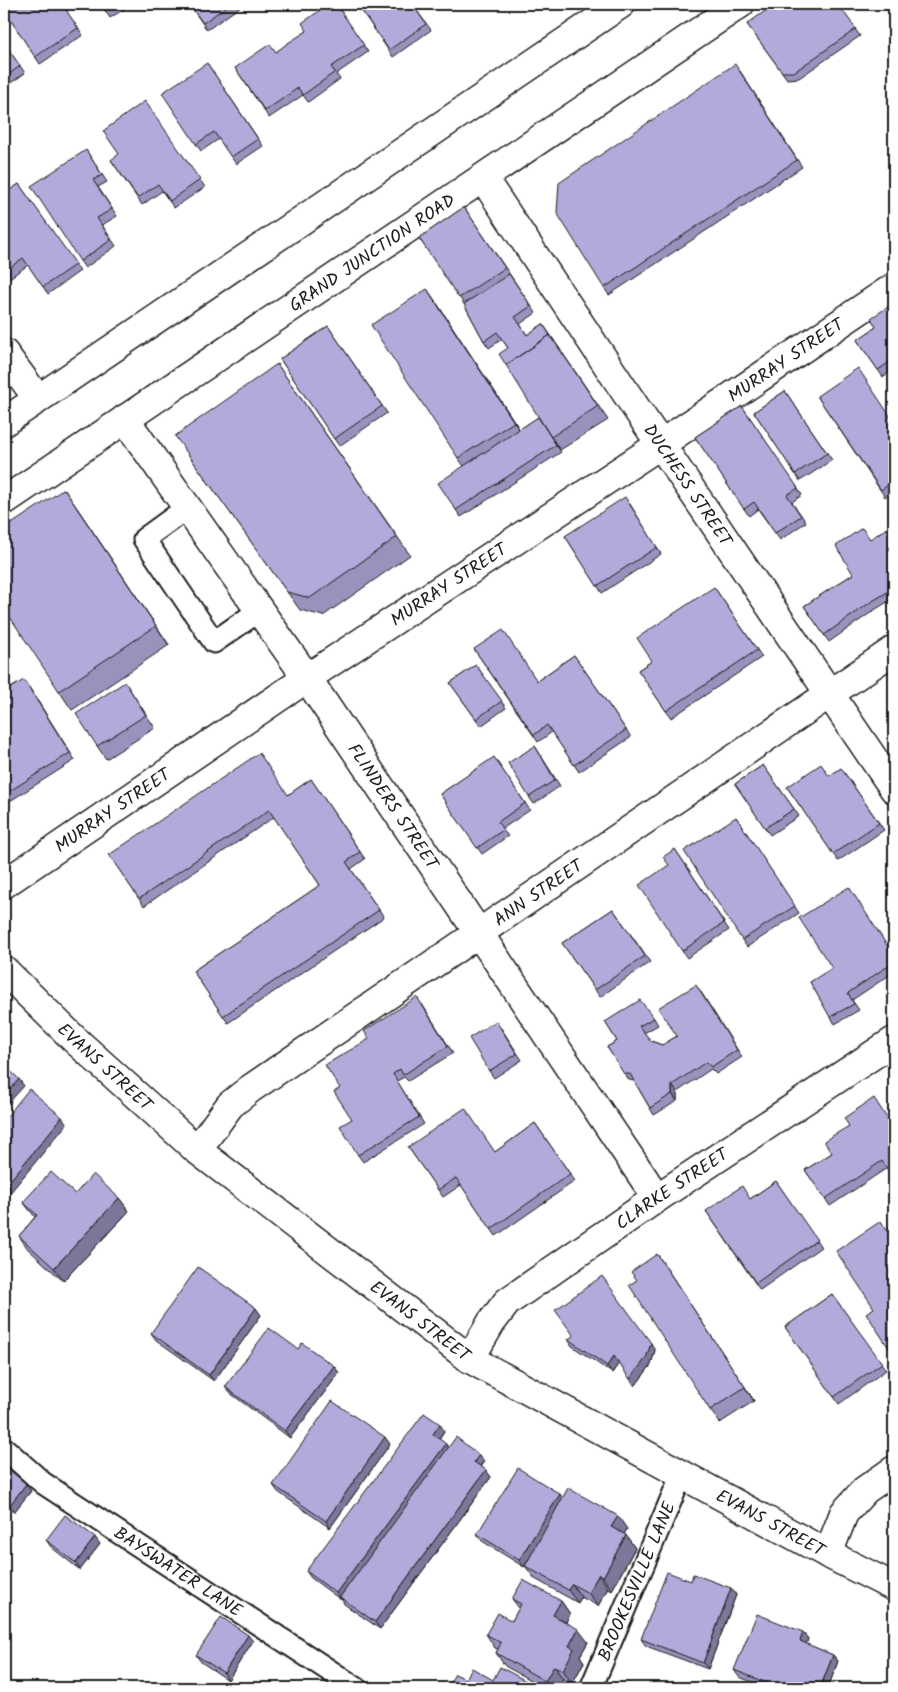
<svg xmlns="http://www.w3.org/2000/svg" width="898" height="1692" viewBox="0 0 898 1692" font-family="Kalam,sans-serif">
<rect width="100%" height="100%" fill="#fff"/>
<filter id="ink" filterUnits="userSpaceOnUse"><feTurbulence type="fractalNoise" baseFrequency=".02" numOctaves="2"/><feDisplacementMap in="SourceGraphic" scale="10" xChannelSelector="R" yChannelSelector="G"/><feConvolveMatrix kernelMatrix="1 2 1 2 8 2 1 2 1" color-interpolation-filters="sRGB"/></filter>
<g filter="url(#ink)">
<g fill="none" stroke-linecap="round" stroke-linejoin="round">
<g stroke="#1c1c1c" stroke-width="25">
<g id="lane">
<path d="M188,507L144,539L214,642L260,610"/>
<path id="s1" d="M4,1448L43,1483L356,1688"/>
<path id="s2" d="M591,1688L682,1474"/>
</g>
</g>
<g stroke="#1c1c1c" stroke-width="31">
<g id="street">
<path id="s3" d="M483,178L638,411L894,789"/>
<path d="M4,353L38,399"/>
<path id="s4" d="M125,419L307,678L657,1198"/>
<path id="s5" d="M4,884L307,678L661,444L894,287"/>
<path id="s6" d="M4,970L73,1038L197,1150L470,1359L828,1554L894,1587"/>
<path id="s7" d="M197,1150L230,1105L250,1089L894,650"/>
<path id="s8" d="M470,1359L491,1323L507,1302L657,1198L894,1041"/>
<path d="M828,1554L844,1513L865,1490L894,1470"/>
</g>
</g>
<g stroke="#1c1c1c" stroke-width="31">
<g id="highway">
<path d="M4,422L621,4"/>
<path id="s9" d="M4,501L740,4"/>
</g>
</g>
<use href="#lane" stroke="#fff" stroke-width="21"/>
<use href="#street" stroke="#fff" stroke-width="28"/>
<use href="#highway" stroke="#fff" stroke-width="28"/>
</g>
<path fill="#9992bc" stroke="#1c1c1c" d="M4,4H74L75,6L66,11L83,35L40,64L4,10Z
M101,4H132L110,18Z
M189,4H244L207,30Z
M336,4L368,52L336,74L340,79L308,102L303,95L269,118L235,68L276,52L307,31Z
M357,4H412L431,30L393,57Z
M442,4H450L445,7Z
M838,4L860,36L799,78L787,79L747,24Z
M4,43L25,73L4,88Z
M207,63L263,146L236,164L219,139L201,151L196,144Z
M740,71L802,167L609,295L604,288Z
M86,150L107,182L98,187L117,216L102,225L116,246L85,268L80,261Z
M111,160L200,180L205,187L174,208L162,191L142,205Z
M19,184L80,271L48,294L28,265L8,279L4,274V194Z
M464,207L536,313L520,324L527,335L543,324L608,420L560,450L551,437L508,348L502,339L489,348L484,341L464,304L419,238Z
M436,302L520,430L538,417L561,452L461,517L456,510L464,466L458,458Z
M894,303V369L883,377L857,340L876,327Z
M328,326L387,413L339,446L280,359Z
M277,364L410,555L323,616L300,610L188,454Z
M785,391L832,460L800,481L754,412Z
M817,396L894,421V491L885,497Z
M742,406L802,495L792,502L806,522L780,540L758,509L749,516L695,437Z
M630,504L661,554L602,593L565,536Z
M77,508L169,645L72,710L59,691Z
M870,539H894V598L876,609L829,642L804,606L853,574Z
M714,587L762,657L671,718L638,670L652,661Z
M474,649L537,681L574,655L631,737L579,772L552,732L538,742Z
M476,665L506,708L481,726L450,683Z
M125,682L155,728L106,759L97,746Z
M29,687L75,760L10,801L4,792L7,690Z
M535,746L560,786L534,804L529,797Z
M494,758L530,810L502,829L508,836L482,854L440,794Z
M763,765L799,816L770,835L735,784Z
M841,768L884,830L838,861L787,787L830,776Z
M311,779L365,859L351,869L384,917L228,1023L193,971L320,885L274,817L144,906L109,855L288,795Z
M736,817L799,913L747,947L742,940Z
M675,849L729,930L687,958L682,951Z
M613,909L650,962L600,997L562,943Z
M894,955V972L852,1000L859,1010L835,1024L810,982Z
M701,992L742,1057L716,1074L711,1069L677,1092V1101L654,1115L634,1081L629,1080L607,1047L617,1041L605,1022L654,1018L658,1025L644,1033L651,1041L662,1045L677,1036Z
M422,1004L453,1053L408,1081L404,1077L397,1081L424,1124L363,1162L358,1155L352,1119L340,1088L369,1039Z
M501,1028L522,1060L494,1078L489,1071Z
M874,1098L887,1168L830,1206L805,1170L832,1153L849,1126Z
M535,1123L575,1181L496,1236L461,1185L443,1197L408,1147L495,1152Z
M776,1181L821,1247L760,1290L706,1211L750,1199Z
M75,1194L119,1198L129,1211L63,1281L28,1249L19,1236L35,1217L23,1202Z
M657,1254L754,1401L720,1423L710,1410L637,1280Z
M832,1294L886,1370L839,1404L785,1327Z
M261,1315L214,1381L156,1340L151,1333Z
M568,1339L655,1350L651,1365L635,1386L619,1363L612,1373L572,1346Z
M298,1349L334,1366L339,1373L290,1438L230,1393L225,1387Z
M444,1431L439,1439L448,1447L484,1461L481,1466L491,1477L380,1629L344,1604L342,1599L341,1600L311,1578L306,1571Z
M390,1444L330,1528L278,1492L273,1485Z
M4,1465L26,1484L31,1491L14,1512L4,1503Z
M563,1498L627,1529L624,1534L635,1548L612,1590L608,1588L598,1606L581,1597L578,1603L535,1579L525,1566L531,1556L524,1567L482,1541L477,1534Z
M46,1540L100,1544L80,1570L51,1547Z
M731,1588L736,1595L708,1669L646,1646L641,1639Z
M512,1599L561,1601L570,1614L566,1622L588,1642L580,1656L584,1662L572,1684L563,1679L558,1688H544L505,1666L496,1653L498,1649L495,1648L486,1634L512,1621L519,1608Z
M803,1632L808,1639L806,1644L833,1655L838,1661L828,1688H768L739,1677L734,1670Z
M253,1641L228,1680L201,1662L196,1655Z"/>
<path fill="#7d7799" stroke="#1c1c1c" d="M427,289L436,302L523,435L514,422Z
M64,489L77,508L169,645L156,626Z
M19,1079L24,1086L4,1108V1096Z
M672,1085L677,1092V1101L672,1094Z
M62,1117L67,1124L5,1199L4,1197V1188Z
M119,1198L129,1211L63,1281L54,1268Z
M657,1254L666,1268L754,1401L745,1387Z
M256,1308L261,1315L214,1381L209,1375Z
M651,1343L655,1350L651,1365L635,1386L630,1379Z
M614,1356L619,1363L612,1373L607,1366Z
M334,1366L339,1373L290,1438L285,1431Z
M440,1424L444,1431L437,1441L433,1434Z
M385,1437L390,1444L330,1528L326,1521Z
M446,1444L451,1451L340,1597L342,1599L341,1600L336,1593Z
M479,1455L484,1461L479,1468L474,1462Z
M486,1470L491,1477L380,1629L375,1622Z
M26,1484L31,1491L14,1512L10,1505Z
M560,1494L565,1501L524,1567L519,1560Z
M618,1516L627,1529L621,1540L611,1527Z
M626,1535L635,1548L612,1590L603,1577Z
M95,1537L100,1544L80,1570L76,1563Z
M599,1574L608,1588L598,1606L588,1593Z
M572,1584L581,1597L578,1603L568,1590Z
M731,1588L736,1595L708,1669L703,1663Z
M561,1601L570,1614L563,1628L553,1615Z
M578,1629L588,1642L580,1656L584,1662L572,1684L563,1670L569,1646Z
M803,1632L808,1639L805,1648L800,1641Z
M248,1635L253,1641L228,1680L224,1673Z
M833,1655L838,1661L828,1688H820Z
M554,1666L563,1679L558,1688H550L545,1681Z"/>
<path fill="#b2aadb" stroke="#1c1c1c" d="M4,4H62L78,28L35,57L4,10Z
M101,4H116L105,11Z
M189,4H230L203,23Z
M329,4H336L364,45L331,67L335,72L303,95L298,88L265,111L235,68L270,44L276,52L288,43L307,31L302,23Z
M357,4H412L426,24L389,50Z
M775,4H838L856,29L794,72H782L747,24Z
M4,43L20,66L4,78Z
M207,63L258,139L231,157L214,132L196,144L162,93Z
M735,64L797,160L604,288L557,213L559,183Z
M145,101L200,180L170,201L158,184L138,198L111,160L119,154L103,131Z
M86,150L102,175L93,180L112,209L97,218L111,240L80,261L31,186Z
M19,184L76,264L43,287L23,258L4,272V194Z
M464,207L505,268L459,298L419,238Z
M509,274L531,306L515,317L527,335L543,324L554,342L550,335L506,365L499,354L508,348L497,332L484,341L464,304Z
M427,289L514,422L458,458L371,325Z
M894,303V359L878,370L857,340L876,327L871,318Z
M328,326L382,406L334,439L280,359Z
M550,335L598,406L551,437L506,365Z
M277,364L397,537L310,598L287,592L175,436Z
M858,368L894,422V481L881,490L817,396Z
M785,391L827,453L795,474L754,412Z
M742,406L798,488L787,495L801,516L775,533L754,502L744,509L695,437Z
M538,417L556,445L456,510L438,483Z
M64,489L156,626L59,691L4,608V529Z
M625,497L657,547L597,586L565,536Z
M862,528L870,539L887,528L894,540V588L871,602L824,635L804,606L853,574L836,546Z
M714,587L757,650L666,711L638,670L652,661L637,638Z
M503,630L537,681L574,655L626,730L574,765L547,725L534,735L474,649Z
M476,665L502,701L476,719L450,683Z
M24,680L70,753L5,794L4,792V685L7,690Z
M125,682L146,715L97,746L76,714Z
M535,746L555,780L529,797L508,763Z
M259,753L288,795L311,779L360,852L346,862L379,910L223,1016L193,971L320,885L269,810L139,899L109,855Z
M494,757L525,803L498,822L503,830L477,848L440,794Z
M821,764L829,776L841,768L879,823L833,854L787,787Z
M763,765L794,809L765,828L735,784Z
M736,817L795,906L742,940L684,851Z
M675,849L724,923L682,951L639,885L669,865L663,857Z
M849,887L894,956V962L848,993L854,1004L830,1017L810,982L832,968L799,918Z
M613,909L645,956L595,990L562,943Z
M894,937V944L891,939Z
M696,985L737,1050L711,1067L706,1062L672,1085V1094L650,1108L630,1074H624L607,1047L617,1041L605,1022L640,1000L654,1018L639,1026L651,1041L662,1045L677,1036L658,1008Z
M417,997L448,1046L403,1075L400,1069L393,1074L419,1117L358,1155L340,1126L352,1119L334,1092L340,1088L325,1065L369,1039L364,1031Z
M496,1021L517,1054L489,1071L469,1038Z
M4,1065L19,1079L4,1096Z
M29,1089L62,1117L4,1188V1120Z
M874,1098L894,1129V1179L882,1161L825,1199L805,1170L832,1153L824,1141L849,1126L844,1118Z
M465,1108L495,1152L535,1123L570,1174L491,1229L456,1178L438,1190L408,1147Z
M51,1172L75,1194L93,1174L119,1198L54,1268L19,1236L37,1215L23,1202Z
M776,1181L817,1240L756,1283L706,1211L742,1186L750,1199Z
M881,1221L894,1242V1351L892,1353L866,1313L874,1308L836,1251Z
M894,1223V1236L888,1227Z
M657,1254L745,1387L710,1410L629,1285L637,1280L631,1272Z
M198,1267L256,1308L209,1375L151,1333Z
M602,1276L651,1343L646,1358L630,1379L614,1356L607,1366L568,1339L574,1336L555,1310Z
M832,1294L882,1363L834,1397L785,1327Z
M269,1328L298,1349L302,1343L334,1366L285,1431L225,1387Z
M332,1401L385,1437L326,1521L273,1485Z
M424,1413L440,1424L433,1434L446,1444L336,1593L306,1571Z
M456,1437L479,1455L474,1462L486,1470L375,1622L340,1597Z
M4,1465L26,1484L10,1505L4,1500Z
M518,1468L560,1494L519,1560L477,1534Z
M568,1488L618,1516L611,1527L626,1535L603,1577L599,1574L588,1593L572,1584L568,1590L525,1566Z
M65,1515L95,1537L76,1563L46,1540Z
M667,1572L691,1581L693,1574L731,1588L703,1663L641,1639Z
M523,1580L561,1601L553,1615L578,1629L569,1646L574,1649L563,1670L554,1666L545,1681L496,1653L501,1643L486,1634L498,1613L512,1621L521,1604L512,1599Z
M757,1614L803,1632L800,1641L833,1655L820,1688H780L734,1670Z
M221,1617L248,1635L224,1673L196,1655Z
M500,1667L539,1688H447L455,1674L466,1679L472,1668L493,1680Z"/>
</g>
<g text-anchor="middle" stroke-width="5" stroke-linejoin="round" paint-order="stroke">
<g font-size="18" fill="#1c1c1c" stroke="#fff">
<text dy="6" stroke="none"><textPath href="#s9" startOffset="444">GRAND JUNCTION ROAD</textPath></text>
<text dy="6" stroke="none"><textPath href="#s5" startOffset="941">MURRAY STREET</textPath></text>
<text dy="6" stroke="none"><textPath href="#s3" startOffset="369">DUCHESS STREET</textPath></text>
<text dy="6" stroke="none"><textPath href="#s5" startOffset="536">MURRAY STREET</textPath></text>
<text dy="6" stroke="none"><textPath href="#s4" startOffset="471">FLINDERS STREET</textPath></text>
<text dy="6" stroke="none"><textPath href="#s5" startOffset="131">MURRAY STREET</textPath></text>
<text dy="6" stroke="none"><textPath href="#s7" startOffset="430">ANN STREET</textPath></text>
<text dy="6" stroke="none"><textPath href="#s6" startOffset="140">EVANS STREET</textPath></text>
<text dy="6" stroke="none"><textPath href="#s8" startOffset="268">CLARKE STREET</textPath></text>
<text dy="6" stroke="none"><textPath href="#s6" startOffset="545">EVANS STREET</textPath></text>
<text dy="6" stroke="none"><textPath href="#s6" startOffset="950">EVANS STREET</textPath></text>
<text dy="6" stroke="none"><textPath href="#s1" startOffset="214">BAYSWATER LANE</textPath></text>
<text dy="6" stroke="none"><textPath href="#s2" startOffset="116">BROOKESVILLE LANE</textPath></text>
</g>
</g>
<rect width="898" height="1692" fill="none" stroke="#fff" stroke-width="20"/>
<rect x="10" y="10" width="878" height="1672" fill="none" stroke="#1c1c1c" stroke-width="2" filter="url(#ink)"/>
</svg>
